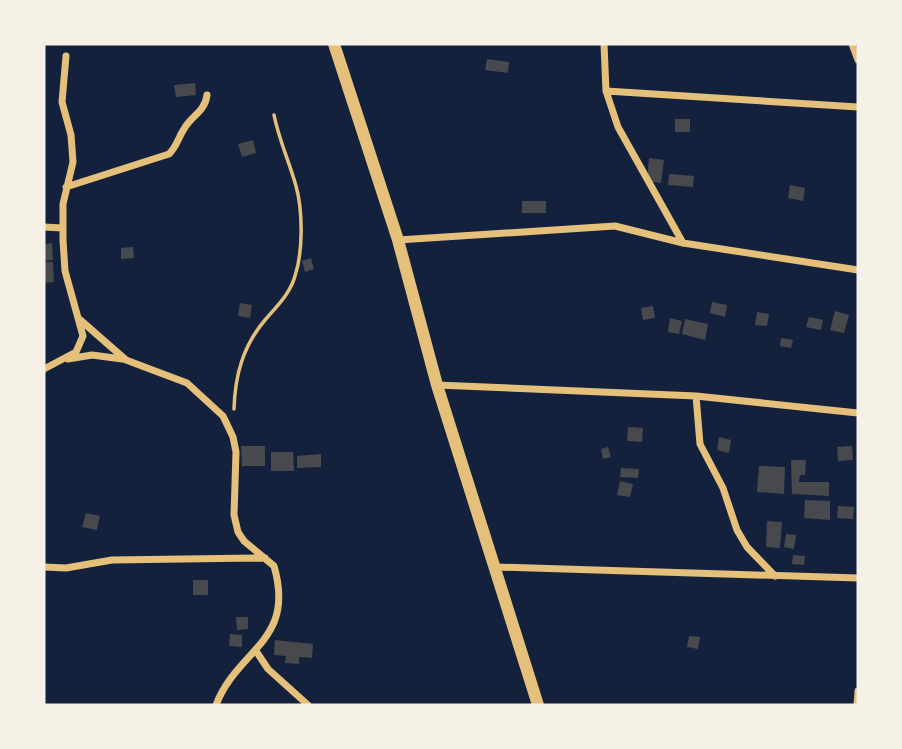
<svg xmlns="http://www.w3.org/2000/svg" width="902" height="749" viewBox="0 0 902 749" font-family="'Varela Round',sans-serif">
<rect width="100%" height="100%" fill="#14213d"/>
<path fill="#48494c" d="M487,59L509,62L508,73L485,70Z
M195,83L196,95L176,97L174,85Z
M675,119H690V132H675Z
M253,140L256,153L242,157L238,144Z
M649,158L664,160L661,183L647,181Z
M669,174L694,176L693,187L668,185Z
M790,185L805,188L803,201L788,198Z
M522,201H546V213H522Z
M52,243L53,260L44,261V244Z
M133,247L134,258L121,259V248Z
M311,258L314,269L305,272L302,261Z
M44,262H53L54,282L44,283Z
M712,302L727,305L725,317L710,313Z
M240,303L252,305L250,318L238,316Z
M653,306L655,318L643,320L641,308Z
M835,311L849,315L844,333L830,330Z
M757,312L769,314L767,326L755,325Z
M809,317L823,320L821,330L806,327Z
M670,318L682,321L679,334L668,332Z
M685,319L708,324L705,340L682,334Z
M781,338L793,340L791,348L780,346Z
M628,427L643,428L642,442L627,441Z
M719,437L731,440L729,453L717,450Z
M241,446H265V466H242Z
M852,446L853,460L838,461L837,447Z
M608,447L611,457L603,459L601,449Z
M271,452H293L294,471H271Z
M321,454V467L297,468V456Z
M791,460H806L805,475H800L799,482H829V496L792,494Z
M759,466L785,467L784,494L757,492Z
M621,468L639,469L638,478L620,477Z
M620,481L633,484L630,497L617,495Z
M805,500L830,501V520L804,518Z
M838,506L854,507L853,519L837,518Z
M86,513L100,516L97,530L82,527Z
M767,521L782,522L780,548L766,547Z
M786,534L796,535L794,549L784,547Z
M793,555L805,556L804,565L792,564Z
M193,580H208V595H193Z
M236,617H248V629L237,630Z
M230,634L242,635V647L229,646Z
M689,636L700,637L698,649L687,647Z
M275,640L313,644L312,658L299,657V664L285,663L286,656L274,655Z"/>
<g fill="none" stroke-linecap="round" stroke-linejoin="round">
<path stroke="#e5c07b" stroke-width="3.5" d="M234,409C235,375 243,346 265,320C276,307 290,294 295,276C303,252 303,211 296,186C289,161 279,140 274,115"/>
<path stroke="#e5c07b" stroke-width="7" d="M604,44L606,91L618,127L683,243
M852,44L858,60
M606,91L858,107
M66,187L169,154C177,146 178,138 184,129C191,116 205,112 207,95
M44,227L62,228
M398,240L615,226L683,243L858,270
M78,318L126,360L187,383L223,416L233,437L236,452L234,515L238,532L244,541L274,566C296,642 238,648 216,705
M68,359L92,355L122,359
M44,369L76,352L83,336L65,271L63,240V204L73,162L71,135L62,102L66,56
M437,385L696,396L858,413
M696,396L700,444L723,488L737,530L747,547L775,576
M44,567L66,568L112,560L265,558
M496,567L858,578
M256,651L268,669L308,705
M857,705L858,691"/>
<path stroke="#e5c07b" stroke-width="12" d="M334,44L398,240L437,385L538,705"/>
</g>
<rect width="902" height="749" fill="none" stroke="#f6f1e7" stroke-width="91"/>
</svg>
